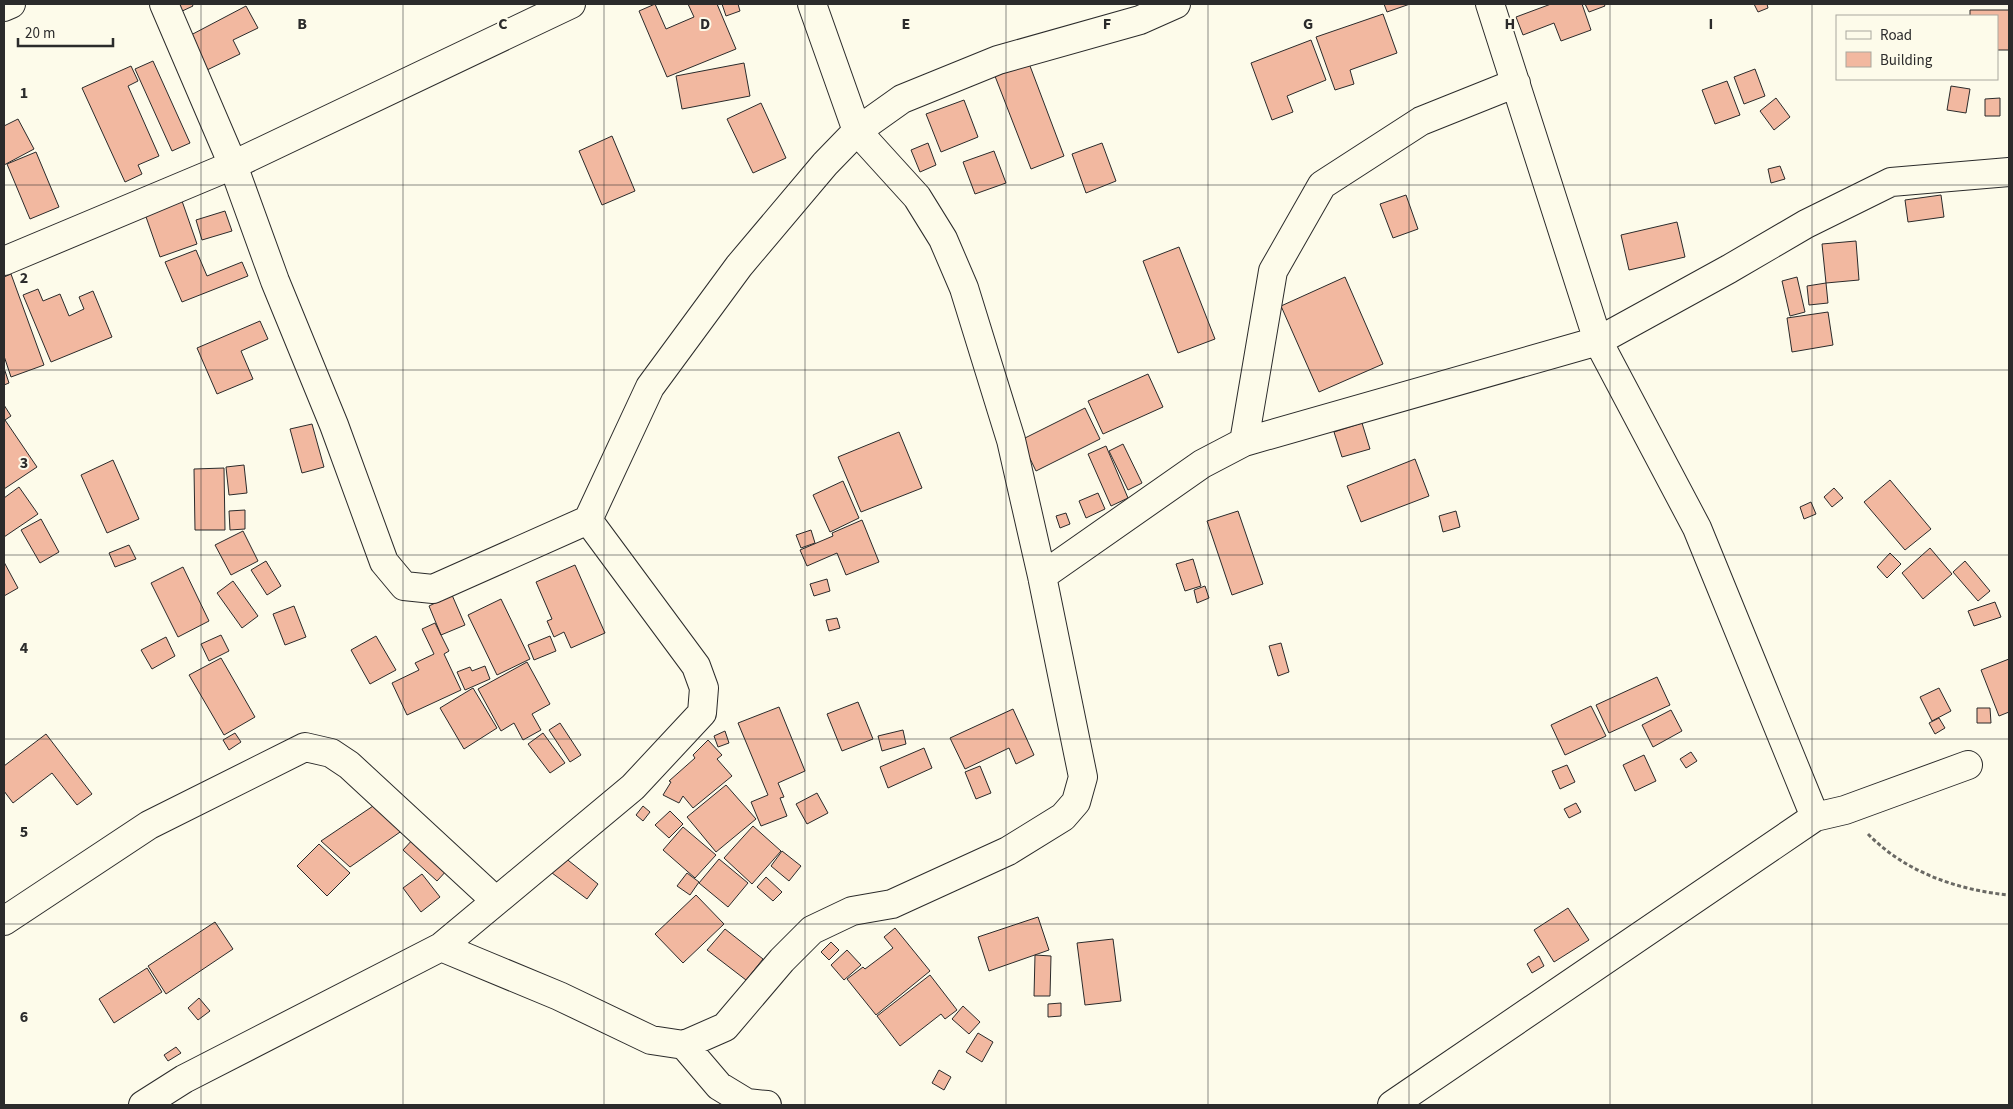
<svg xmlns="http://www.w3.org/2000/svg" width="2013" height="1109" viewBox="0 0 2013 1109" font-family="'Source Sans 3',sans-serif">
<rect width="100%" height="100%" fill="#fdfbea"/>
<path fill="#f2b8a0" stroke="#2b2b2b" d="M173,4H192L193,6L178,13Z
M655,4L666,29L694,17L688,4H717L736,49L667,77L639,11Z
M722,4H738L740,11L726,16Z
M1384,4H1410L1387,12Z
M1551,4H1582L1591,30L1561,41L1554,23L1523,35L1516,17Z
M1585,4H1604L1605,6L1589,12Z
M1754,4H1767L1768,8L1758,12Z
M246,6L258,28L233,40L240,54L207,70L189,36Z
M1970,10H2009V50H1997V16H1970Z
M1383,14L1397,53L1350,70L1354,84L1335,90L1316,37Z
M1311,40L1326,80L1287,96L1293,112L1272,120L1251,63Z
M1027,58L1064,156L1031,169L993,71Z
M153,61L190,143L172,151L135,69Z
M744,63L750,96L682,109L676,76Z
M131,66L138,81L128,86L159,156L138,165L142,174L125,182L82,88Z
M1755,69L1765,96L1744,104L1734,77Z
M1727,81L1740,115L1715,124L1702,90Z
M1951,86L1970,89L1966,113L1947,110Z
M1776,98L1790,117L1774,130L1760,111Z
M2000,98V116H1985V99Z
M964,100L978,137L941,152L926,114Z
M761,103L786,158L753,173L727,119Z
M18,119L34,149L4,165V126Z
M612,136L635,191L602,205L579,151Z
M928,143L936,165L920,172L911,150Z
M1102,143L1116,181L1086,193L1072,154Z
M994,151L1006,183L975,194L963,162Z
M36,152L59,207L30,219L7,164Z
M1780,166L1785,179L1771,183L1768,169Z
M1406,195L1418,229L1393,238L1380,204Z
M1941,195L1944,217L1908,222L1905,200Z
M182,201L197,244L160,257L145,214Z
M225,211L232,231L202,240L196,220Z
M1677,222L1685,257L1629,270L1621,235Z
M1856,241L1859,280L1826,283L1822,244Z
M1179,247L1215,339L1178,353L1143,261Z
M196,250L207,276L242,262L248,276L182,302L165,262Z
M11,274L44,365L11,377L4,356V277Z
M1345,277L1383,364L1319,392L1281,306Z
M1797,277L1805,312L1790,316L1782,281Z
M1826,283L1828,303L1809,305L1807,286Z
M38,289L43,301L60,294L69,316L84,309L79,297L93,291L112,337L51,362L23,295Z
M1828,312L1833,345L1792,352L1787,318Z
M260,321L268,339L241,351L253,379L217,394L197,348Z
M4,368L9,383L4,385Z
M1148,374L1163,407L1103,434L1088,401Z
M4,405L11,416L5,420L37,467L4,489Z
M1085,408L1100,439L1036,471L1021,440Z
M1362,423L1370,449L1342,457L1334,432Z
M312,424L324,467L302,473L290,429Z
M899,432L922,488L861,512L838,457Z
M1123,444L1142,483L1128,490L1109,451Z
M1106,446L1128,498L1111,506L1088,454Z
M1415,459L1429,496L1361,522L1347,486Z
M113,460L139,519L107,533L81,475Z
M244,465L247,493L229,495L226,467Z
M224,468L225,530H195L194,469Z
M1890,480L1931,529L1905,550L1864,502Z
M843,481L859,518L830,532L813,495Z
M19,487L38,514L4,537V498Z
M1834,488L1843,498L1832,507L1824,497Z
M1098,493L1105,509L1086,518L1079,501Z
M1811,502L1816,514L1804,519L1800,507Z
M245,510V529L230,530L229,511Z
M1238,511L1263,584L1232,595L1207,521Z
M1456,511L1460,527L1443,532L1439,516Z
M1066,513L1070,524L1060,528L1056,516Z
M41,519L59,552L40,563L21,530Z
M862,520L879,562L846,575L837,553L807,566L800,550L833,536L832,533Z
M811,530L815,543L801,548L796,535Z
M243,531L258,561L231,575L215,545Z
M129,545L136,559L115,567L109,553Z
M1930,548L1952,574L1923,599L1902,573Z
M1890,553L1901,564L1887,578L1877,567Z
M1193,559L1201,586L1185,591L1176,564Z
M266,561L281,586L267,595L251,570Z
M1965,561L1990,591L1978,601L1953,572Z
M4,562L18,588L4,596Z
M575,565L605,633L571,648L564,632L554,637L547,621L552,619L536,582Z
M183,567L209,621L178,637L151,583Z
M827,579L830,591L814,596L810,584Z
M233,581L258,616L242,628L217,593Z
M1205,586L1209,598L1197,603L1194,590Z
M452,595L465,625L441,635L429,606Z
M501,599L530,659L497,675L468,615Z
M1995,602L2001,617L1974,626L1968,611Z
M294,606L306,637L285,645L273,614Z
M837,618L840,628L829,631L826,620Z
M435,623L449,651L444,654L461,690L407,715L392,683L419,670L415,663L434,654L422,629Z
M221,635L229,651L209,661L201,644Z
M376,636L396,670L370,684L351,650Z
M550,636L556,651L534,660L528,645Z
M166,637L175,656L152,669L141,650Z
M1281,643L1289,672L1278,676L1269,646Z
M221,658L255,717L224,735L189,675Z
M2009,659V712L1999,716L1981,670Z
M527,662L550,704L532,714L541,730L523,740L514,723L501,731L478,689Z
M485,666L490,679L465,690L457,672L470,667L472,671Z
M1657,677L1670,705L1609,733L1596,705Z
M473,688L497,728L464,749L440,708Z
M1939,688L1951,711L1932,721L1920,697Z
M858,702L873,739L842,751L827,714Z
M1591,706L1606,736L1565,755L1551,725Z
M779,707L805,771L778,783L784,797L780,798L787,816L761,826L751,802L768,795L738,723Z
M1977,708H1990L1991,723H1977Z
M1013,709L1034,755L1016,764L1009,748L965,769L950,738Z
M1671,710L1682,731L1653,747L1642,725Z
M1939,718L1945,728L1935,734L1929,723Z
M560,723L581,755L570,762L549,730Z
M903,730L906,744L882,751L878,736Z
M725,731L729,743L718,747L714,736Z
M235,733L241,742L229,750L223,740Z
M543,733L565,763L550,773L528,744Z
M46,734L92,794L77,805L52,773L13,803L4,791V766Z
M708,740L722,755L717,759L732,776L693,808L683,796L679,803L663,795L671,782L669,781L695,758L693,755Z
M924,748L932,768L888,788L880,767Z
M1691,752L1697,761L1686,768L1680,759Z
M1644,755L1656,781L1635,791L1623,765Z
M1567,765L1575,782L1560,789L1552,771Z
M980,766L991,793L976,799L965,772Z
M726,785L756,819L716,852L687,817Z
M817,793L828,813L807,824L796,804Z
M382,800L403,830L350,867L321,841Z
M1576,803L1581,812L1569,818L1564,809Z
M643,806L650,812L643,821L636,815Z
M670,811L683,824L669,838L655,825Z
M753,826L781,851L752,884L724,858Z
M683,827L716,855L695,878L663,850Z
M414,838L448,869L437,881L403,850Z
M319,844L350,873L327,896L297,866Z
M782,851L801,866L789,881L771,866Z
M564,857L598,884L587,899L552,873Z
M719,859L748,883L728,907L699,883Z
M687,873L699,882L690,895L677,886Z
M422,874L440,897L421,912L403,888Z
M766,877L782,892L773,901L757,887Z
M696,895L724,924L683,963L655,934Z
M1568,908L1589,940L1554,962L1534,930Z
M1038,917L1049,950L989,971L978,937Z
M215,922L233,949L166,994L148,966Z
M895,928L930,971L876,1015L847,979L863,967L865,969L893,948L884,937Z
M725,929L763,959L746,980L707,950Z
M1113,939L1121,1001L1085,1005L1077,943Z
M831,942L839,950L829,960L821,952Z
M847,950L861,965L844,980L831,965Z
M1035,955L1051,956L1050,996H1034Z
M1539,956L1544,966L1532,973L1527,964Z
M147,968L162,992L114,1023L99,999Z
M930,975L957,1010L945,1019L941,1014L900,1046L877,1016Z
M199,998L210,1011L198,1020L188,1008Z
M1061,1003V1016L1048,1017V1004Z
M963,1006L980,1022L969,1034L952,1019Z
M978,1033L993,1042L982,1062L966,1052Z
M176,1047L181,1053L168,1061L164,1055Z
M939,1070L951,1077L944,1090L932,1083Z"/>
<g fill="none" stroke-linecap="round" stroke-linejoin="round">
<g stroke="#2b2b2b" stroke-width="30">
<path id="street" d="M164,4L233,165L275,281L334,425L384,562L404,586L433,589L588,520L650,387L739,266L825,164L857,131L902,99L998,60L1140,20L1176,4
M4,7L11,4
M4,261L233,165L571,4
M1244,442L1273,271L1322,185L1421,121L1516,83
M1042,576L1202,464L1244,442L1598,341L1729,269L1806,224L1891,182L2009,172
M1815,817L1845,810L1968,765
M4,921L149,825L305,747L331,753L349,765L496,901
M441,947L559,996L651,1040L684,1045L725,1027L782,960L812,930L852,911L892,904L1008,851L1063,817L1076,802L1083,777L1042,576L1011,440L964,288L943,239L917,197L857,131L812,4
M684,1045L719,1086L747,1103L767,1105
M143,1105L184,1079L441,947L633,787L702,713L704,688L696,666L588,520
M1392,1105L1815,817L1697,528L1598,341L1490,4"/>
</g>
<path stroke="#6a6964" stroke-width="3" stroke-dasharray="4 2.5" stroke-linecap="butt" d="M1868,834C1905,872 1957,890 2009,895"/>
<use href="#street" stroke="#fdfbea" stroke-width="28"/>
</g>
<path fill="none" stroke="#2b2b2b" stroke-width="1" stroke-opacity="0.55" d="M201,4V1105M403,4V1105M604,4V1105M805,4V1105M1006,4V1105M1208,4V1105M1409,4V1105M1610,4V1105M1812,4V1105M4,185H2009M4,370H2009M4,555H2009M4,739H2009M4,924H2009"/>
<g font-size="16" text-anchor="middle" font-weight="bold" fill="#2b2b2b" stroke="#fdfbea" stroke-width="4" stroke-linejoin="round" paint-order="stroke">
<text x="302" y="29">B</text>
<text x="503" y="29">C</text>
<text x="705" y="29">D</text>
<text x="906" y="29">E</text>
<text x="1107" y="29">F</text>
<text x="1308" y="29">G</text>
<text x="1510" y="29">H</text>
<text x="1711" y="29">I</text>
<text x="24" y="98">1</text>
<text x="24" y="283">2</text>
<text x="24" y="468">3</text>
<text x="24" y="653">4</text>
<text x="24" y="837">5</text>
<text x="24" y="1022">6</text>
</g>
<rect width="2013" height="1109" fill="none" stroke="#2b2b2b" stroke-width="10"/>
<rect x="1836" y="15" width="162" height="65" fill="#fdfbea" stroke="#a9a89e"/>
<rect x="1846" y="31" width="25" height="8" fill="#fdfbea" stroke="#a9a89e"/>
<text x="1880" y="40" font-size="15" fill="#2b2b2b">Road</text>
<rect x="1846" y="52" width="25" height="15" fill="#f2b8a0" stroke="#a9a89e"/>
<text x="1880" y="65" font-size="15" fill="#2b2b2b">Building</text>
<path d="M18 38v8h95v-8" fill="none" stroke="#2b2b2b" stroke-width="2.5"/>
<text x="25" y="38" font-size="15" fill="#2b2b2b" stroke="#fdfbea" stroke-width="4" paint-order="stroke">20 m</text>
</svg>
